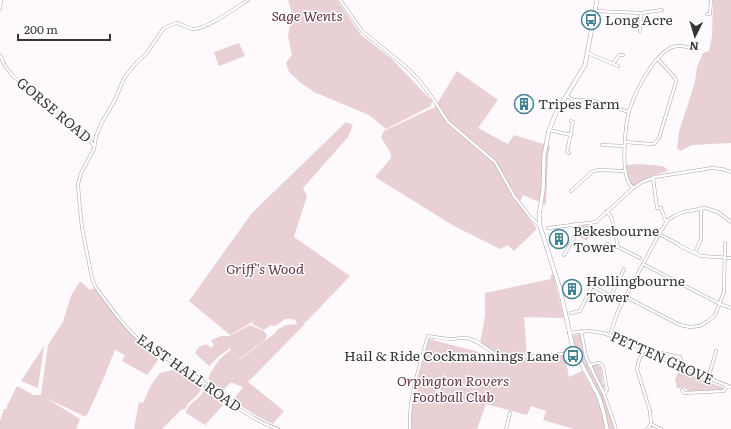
<svg xmlns="http://www.w3.org/2000/svg" width="731" height="429" viewBox="0 0 731 429" font-family="Literata,serif">
<rect width="100%" height="100%" fill="#fdf9fd"/>
<path fill="#e9d0d5" d="M288,0H337L361,35L391,58L432,101L431,106L386,129L369,115L314,92L301,83L289,72L286,63L292,55L288,36L292,13Z
M713,0H731V143L692,145L680,151L677,148L679,132L695,82L697,67L703,53L709,51L712,36Z
M239,43L245,56L219,66L214,52Z
M457,71L498,100L478,128L508,144L514,135L550,146L548,156L546,205L523,195L519,204L537,229L514,251L508,245L500,249L454,226L375,177L391,158C391,150 384,144 381,137L384,131L435,107Z
M346,122L353,125L348,137L303,188L307,196L294,237L350,276L306,322L302,321L305,323V324L248,382L284,411L273,424L253,414L233,400L243,387L233,383H230L221,393L218,391L217,386L208,379C213,367 220,357 231,350L230,348L218,357L209,366L195,353L199,347L206,344L211,348L214,345L211,340L221,336H229L250,325L264,331L267,335L265,340L239,359V360L274,334L278,329L286,325L297,324L295,320C281,316 285,322 274,326L271,325L264,330L252,324L254,321L230,335L189,301L252,213Z
M640,164L662,166L666,168L668,171L654,175L632,186L627,176L626,165Z
M589,225V232H588H589L590,235L587,241L578,236L577,228L579,226Z
M553,274L564,318L524,317L527,354L520,355L495,352L480,343L485,316V293L551,279V275Z
M80,281L90,290L94,288C114,313 130,339 157,357L158,360L147,375L122,361L125,355L115,350L100,387L86,417L46,398L80,419L76,429H0V421L4,409H7V406L17,386L34,395H41L48,345L63,322L71,296Z
M581,334L585,360L603,395L611,414L615,429H609L603,403L572,339L574,335Z
M429,339L498,357L533,358L565,356L569,377L582,371L595,394L601,410L605,429H574L543,420L546,411L531,406L527,415L486,404L477,429H412L411,413L416,386Z
M44,346L38,388L21,381Z
M597,364L601,368L603,383L605,387L603,388L591,366L592,365Z
M177,369C187,373 196,379 201,389C197,399 189,399 185,409H182L162,429H134L139,402L143,403L151,385L160,373Z
M679,370L724,388L721,390L688,391L685,388H677L675,379Z
M203,385L226,402L205,425L186,413C188,400 206,399 203,385Z"/>
<g fill="none" stroke-linecap="round" stroke-linejoin="round">
<g stroke="#a8a5a8" stroke-width="3.5">
<path id="minor" d="M248,0C237,7 206,30 193,29C187,28 182,24 176,23L164,28L146,54L135,64L124,78L115,100L102,122L96,136L94,149L81,173L78,184L79,198L82,228L92,278L95,286C110,307 126,330 146,346C164,359 184,367 201,380C225,398 250,420 278,429
M340,0L362,31L405,66L418,79L429,93L448,122L495,162L514,196L531,218L540,226
M0,9L1,0
M595,11L641,13L662,10
M707,14H710L711,0
M640,31L641,13
M588,53L618,66
M0,55L5,66L13,76L89,139L94,146
M613,64L619,55H623
M567,96L573,100H590L629,112
M549,130L571,135
M625,142L651,144H654L659,138L676,82L675,78L658,59
M602,145L625,146
M569,153L567,152L573,122L571,121
M653,178L657,208H661L666,222
M633,188C630,185 628,182 627,178C622,163 625,127 629,111C635,92 652,58 670,48C676,45 684,46 691,48
M571,191L593,171L600,170L625,171
M607,211L612,219L618,247L640,258
M548,228L596,222L633,188L642,182L655,177L712,168L722,169L731,172
M659,234L678,244L680,246L701,256L731,258
M607,244L618,247
M695,253L701,239V208
M564,255L576,234L575,224
M643,264L720,304L731,308
M611,296L624,269
M626,297L680,325L690,327L700,326L708,321L715,315L724,292L725,243
M571,313L580,311L592,286L623,302
M581,331L586,357L604,394
M569,333L590,331L603,333L623,340L680,367L731,387
M610,335L618,311L659,234L668,220L674,216L683,212L705,208L718,212L731,222
M644,350L639,360L637,369L650,411L651,424L661,429
M659,358L662,353L680,357L682,361L680,367
M589,366C594,363 600,361 603,367L607,390L604,394L616,429
M708,379L716,351
M682,390L684,393L724,391L727,386
M410,429C408,399 420,365 428,336C436,337 445,339 453,339C457,339 461,337 465,338C476,338 487,350 497,355C507,359 563,355 574,352
M506,429L510,413
M647,429L651,424"/>
</g>
<g stroke="#a8a5a8" stroke-width="4.5">
<path id="tertiary" d="M597,0L585,65L556,113L549,130L544,156L543,190L539,216L540,226L560,289L573,348L599,397L604,414L607,429"/>
</g>
<use href="#minor" stroke="#fff" stroke-width="2.5"/>
<use href="#tertiary" stroke="#fff" stroke-width="3.5"/>
</g>
<defs>
<g id="bus-ring" transform="scale(1)"><circle r="9.5" fill="#fff" stroke="#418295" stroke-width="1.5"/><path d="M-5-6H5V4H4V6H2V4H-2V6H-4V4H-5ZM-3.5-4V0h7V-4ZM-3.5 1.2v1.5H-2V1.2ZM2 1.2v1.5H3.5V1.2Z" fill="#418295"/></g>
<g id="building-ring" transform="scale(1)"><circle r="9.5" fill="#fff" stroke="#418295" stroke-width="1.5"/><path d="M-4-6H4V6H1V3H-1V6H-4ZM-2.5-4.3h1.7v1.8h-1.7ZM.8-4.3h1.7v1.8H.8ZM-2.5-1h1.7V.8h-1.7ZM.8-1h1.7V.8H.8Z" fill="#418295"/></g>
</defs>
<g fill-rule="evenodd">
<use href="#bus-ring" x="591" y="20"/>
<use href="#building-ring" x="524" y="104"/>
<use href="#building-ring" x="559" y="239"/>
<use href="#building-ring" x="572" y="289"/>
<use href="#bus-ring" x="573" y="356"/>
</g>
<g text-anchor="middle" stroke-width="3" stroke-linejoin="round" paint-order="stroke">
<g font-size="14" font-style="italic" fill="#643441" stroke="#fff">
<text x="307" y="21">Sage Wents</text>
<text x="265" y="274">Griff's Wood</text>
<text x="453" y="386">Orpington Rovers<tspan x="453" dy="16">Football Club</tspan></text>
</g>
<g font-size="14" fill="#373637" stroke="#fff" text-anchor="start">
<text x="605" y="25">Long Acre</text>
<text x="538" y="109">Tripes Farm</text>
<text x="573" y="236">Bekesbourne<tspan x="573" dy="16">Tower</tspan></text>
<text x="586" y="286">Hollingbourne<tspan x="586" dy="16">Tower</tspan></text>
<text x="559" y="361" text-anchor="end">Hail &amp; Ride Cockmannings Lane</text>
</g>
<g font-size="14" fill="#373637" stroke="#fff">
<text transform="translate(54 110) rotate(40)" y="5">GORSE ROAD</text>
<text transform="translate(662 358) rotate(24)" y="5">PETTEN GROVE</text>
<text transform="translate(189 373) rotate(35)" y="5">EAST HALL ROAD</text>
</g>
</g>
<g transform="translate(695 36) rotate(185)" stroke="#ffffff" stroke-width="3" paint-order="stroke">
<path d="M0-3L7 15L0 10L-7 15Z" fill="#373637"/>
<text y="-6" font-size="11" font-weight="bold" text-anchor="middle" fill="#373637">N</text>
</g>
<path d="M18 34v6h92v-6" fill="none" stroke="#373637" stroke-width="2"/>
<text x="24" y="34" font-size="12" fill="#373637" stroke="#ffffff" stroke-width="3" paint-order="stroke">200 m</text>
</svg>
